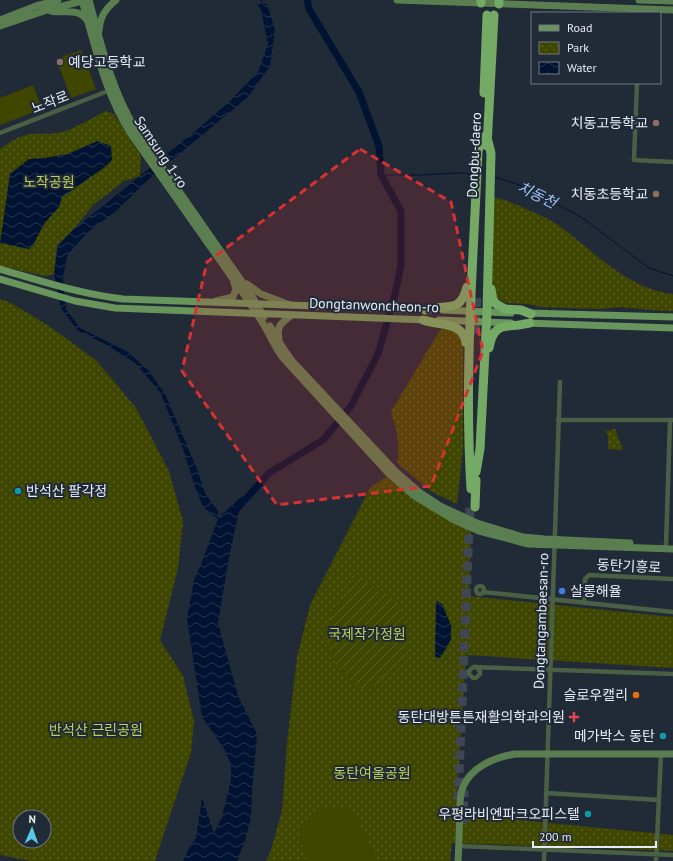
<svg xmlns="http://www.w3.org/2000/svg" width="673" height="861" viewBox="0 0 673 861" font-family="'PT Sans','Noto Sans KR',sans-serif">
<defs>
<pattern id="park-dots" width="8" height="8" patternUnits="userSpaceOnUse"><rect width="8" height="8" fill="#3f4600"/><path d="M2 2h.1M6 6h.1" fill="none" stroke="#5b6126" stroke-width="1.8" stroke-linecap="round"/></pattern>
<pattern id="garden-furrows" width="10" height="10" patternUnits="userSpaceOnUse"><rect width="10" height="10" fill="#3f4600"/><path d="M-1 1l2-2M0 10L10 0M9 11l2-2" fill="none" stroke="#5b6126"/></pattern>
<pattern id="water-waves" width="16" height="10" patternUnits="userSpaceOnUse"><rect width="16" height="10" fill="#001332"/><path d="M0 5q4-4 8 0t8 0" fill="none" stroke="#253650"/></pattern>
</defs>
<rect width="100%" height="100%" fill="#212a37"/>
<path fill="url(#park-dots)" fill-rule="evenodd" d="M106,111L114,114L141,156L140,176L124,181L93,205L72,231L57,245L54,274L45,276L0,266V149C9,142 19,136 30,134C41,133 51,135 61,132C73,130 94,117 106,111Z
M494,197C510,201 544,216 558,225C594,251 627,289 673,294V311L649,310L620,307L601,309L541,307L528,304L506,303L500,300L494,293L491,277Z
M0,299L11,303L52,328L97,361L136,408L169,471L183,521L178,568L160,640L183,676L194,721L191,753L161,842L155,861H30L0,855ZM20,817H44V841H20Z
M447,329C458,332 459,336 463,346V449L457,504L432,492L397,463C401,445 396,429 391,412L440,330Z
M615,429L623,450L608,449V437L606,431Z
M386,477L416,500L471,532L469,596L673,617V668L466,655L456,814L673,835V851L452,843L450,861H266L270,853L282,811L287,743L297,657L310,605L370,488Z"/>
<path fill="url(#garden-furrows)" d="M352,573L401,604L410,654L368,691L355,685L343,674L334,659L327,643L325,629L351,582Z"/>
<path fill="#3f4600" d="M81,50L96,89L71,98L56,59Z
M33,85L42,109L0,125V98Z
M328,807L344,808L354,815L361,826L377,861H307L300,841L301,829L306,820L314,811Z"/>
<path fill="url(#water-waves)" d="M256,3L267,4L275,30L270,66L248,97L149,179L116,211L88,232L68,254L65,266L63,279L66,309L80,328L128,352L149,371L165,394L197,469L205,493L218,511V518L242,496L228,563L218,623L238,696L257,734L252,791L251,817L246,837L237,861H183L190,846L196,838L202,798L214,833L222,817L227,797L231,780V765L225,750L202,717L187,619L194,580L200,567L218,519L203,507L195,487L183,449L160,392L135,363L107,345L78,331L61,308L54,274L58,246L72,231L199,128L230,101L258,72L268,44L261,10Z
M97,141L111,146L112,160L105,167L62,197L59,207L44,224L33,245L29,249L0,243L10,174L29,159L45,158L68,154Z
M436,601L442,604L451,625V640L440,658L435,657Z"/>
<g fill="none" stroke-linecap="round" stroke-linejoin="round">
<path stroke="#001332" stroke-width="1" d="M261,0L263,4
M381,175H420L457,173L472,174
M495,177L526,187L548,199L584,219L649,268L673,276"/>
<path stroke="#001332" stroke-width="7" d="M235,511L269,473L323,440L351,406L378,354L395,294L401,265V211L381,175L379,146L359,92L309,9L307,0"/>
<path stroke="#3f4754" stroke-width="9" stroke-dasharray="9 4.5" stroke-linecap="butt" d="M475,334L477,294
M458,800L470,505
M463,824L464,790"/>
<path stroke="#4a6044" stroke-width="4.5" d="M637,83L634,160L673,162
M0,133L108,91
M558,420H673
M666,545L670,420
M476 590a4 4 0 1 1 8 0a4 4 0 1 1-8 0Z
M483,592L673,612
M584,603L585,579L589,575L673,579
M476,667L480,671V674L476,678H473L469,674V671L473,667L673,674
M546,793L659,800
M459,846L673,855
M544,861L560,382
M656,861L661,754"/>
<path stroke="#5b7e51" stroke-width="7" d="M82,0C95,46 105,94 131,134L245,296L264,325L277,349L283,358L389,474L416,497L454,520L479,531L528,544L673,549
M89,0C101,44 111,88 135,128L252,296L264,317
M397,0L673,10
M639,0L673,1
M51,11C64,14 78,7 87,20
M0,20L36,6L58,0
M0,26L47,10L86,0
M99,31C100,17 105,9 116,0
M247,284L261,294L290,305
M216,301L233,297L236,289L234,283
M270,326L283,348L292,361L396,472L419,492L440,506L477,523L523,537L545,539L630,543
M279,338C276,326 282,322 292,315
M458,861C459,846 459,830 460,815C460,806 459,796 463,787C471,767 495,757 515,754H673"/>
<path stroke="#68955b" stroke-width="7" d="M0,269C41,281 80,294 123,299L429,310
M0,279L75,301L115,308L427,320
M443,310L511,313
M527,313L673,317
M439,320L511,323
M525,323L673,328"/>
<path stroke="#74aa64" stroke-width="9" d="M481,3V0
M499,4V0
M484,93L487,15
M487,146L494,15
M491,289L493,300L496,304L505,309L521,310L531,314
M425,310C446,303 460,315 467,287
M423,320C439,326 463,321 466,343
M489,348C494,319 508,329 530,323
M476,472L480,449L487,312L491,153L488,141
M471,489C464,376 473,264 478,151L483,137
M475,507L476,480"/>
</g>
<path fill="#d73232" fill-opacity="0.2" stroke="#d73232" stroke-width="3" stroke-dasharray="8 5" stroke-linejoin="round" d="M360,149L451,202L483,351L431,486L277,505L182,371L207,262Z"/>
<g fill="#8d6e63" stroke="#212a37" stroke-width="1.5">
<circle cx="60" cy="62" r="4"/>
<circle cx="656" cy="123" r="4"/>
<circle cx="656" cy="194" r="4"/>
</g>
<g fill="#0f9aa8" stroke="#212a37" stroke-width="1.5">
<circle cx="18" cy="491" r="4"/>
<circle cx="663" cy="736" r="4"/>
<circle cx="588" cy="814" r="4"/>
</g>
<circle fill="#3f7fe0" stroke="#212a37" stroke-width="1.5" cx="562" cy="591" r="4"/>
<circle fill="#e8710a" stroke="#212a37" stroke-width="1.5" cx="636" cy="695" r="4"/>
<path fill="#e0444e" stroke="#212a37" stroke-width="1.5" d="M572 711h4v4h4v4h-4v4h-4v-4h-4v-4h4z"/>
<g text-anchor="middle" stroke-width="4" stroke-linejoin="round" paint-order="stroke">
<g font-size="14" fill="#e6ecf5" stroke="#212a37" text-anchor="end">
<text x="68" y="67" text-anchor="start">예당고등학교</text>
<text x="648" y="128">치동고등학교</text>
<text x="648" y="199">치동초등학교</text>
<text x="26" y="496" text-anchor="start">반석산 팔각정</text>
<text x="570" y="596" text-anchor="start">살롱해율</text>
<text x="628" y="700">슬로우캘리</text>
<text x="565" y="722">동탄대방튼튼재활의학과의원</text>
<text x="655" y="741">메가박스 동탄</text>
<text x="580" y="819">우평라비엔파크오피스텔</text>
</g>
<g font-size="14" fill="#e6ecf5" stroke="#212a37">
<text transform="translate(50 102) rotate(-21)" y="5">노작로</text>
<text transform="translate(161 152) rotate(56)" y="5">Samsung 1-ro</text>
<text transform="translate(474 155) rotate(-87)" y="5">Dongbu-daero</text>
<text transform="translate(374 305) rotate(2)" y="5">Dongtanwoncheon-ro</text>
<text transform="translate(629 566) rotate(3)" y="5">동탄기흥로</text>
<text transform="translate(541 621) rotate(-88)" y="5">Dongtangambaesan-ro</text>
</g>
<g font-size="14" fill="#bfcf58" stroke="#212a37">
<text x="49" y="187">노작공원</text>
<text x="367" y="639">국제작가정원</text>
<text x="96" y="735">반석산 근린공원</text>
<text x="372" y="778">동탄여울공원</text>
</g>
<g font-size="15" font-style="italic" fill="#9bc3f8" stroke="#212a37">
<text transform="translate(537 195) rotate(26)" y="5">치동천</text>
</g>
</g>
<rect x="531" y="12" width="130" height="72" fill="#212a37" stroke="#707883"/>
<rect x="539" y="25" width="20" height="6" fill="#68955b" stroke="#707883"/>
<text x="567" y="32" font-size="12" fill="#e6ecf5">Road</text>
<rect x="539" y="42" width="20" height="12" fill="url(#park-dots)" stroke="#707883"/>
<text x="567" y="52" font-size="12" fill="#e6ecf5">Park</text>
<rect x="539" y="62" width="20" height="12" fill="url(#water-waves)" stroke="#707883"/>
<text x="567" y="72" font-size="12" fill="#e6ecf5">Water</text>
<g transform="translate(32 829) rotate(2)"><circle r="19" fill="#212a37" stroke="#707883"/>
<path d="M0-3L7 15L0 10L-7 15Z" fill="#5bc7e7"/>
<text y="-6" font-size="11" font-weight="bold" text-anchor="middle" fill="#e6ecf5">N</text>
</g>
<path d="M533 841v6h123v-6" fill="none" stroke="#e6ecf5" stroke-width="2"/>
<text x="539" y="841" font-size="12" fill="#e6ecf5" stroke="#212a37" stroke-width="3" paint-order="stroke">200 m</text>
</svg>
